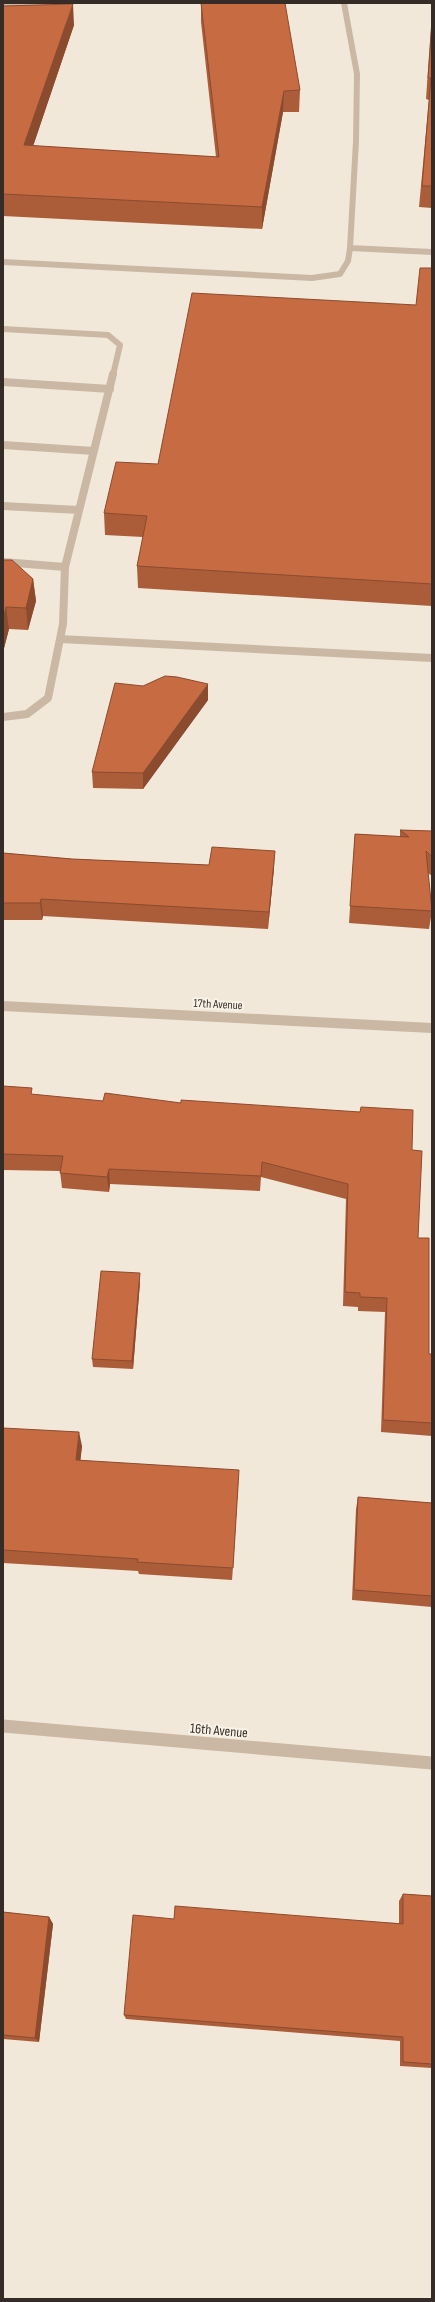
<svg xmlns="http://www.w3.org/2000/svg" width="435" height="2302" viewBox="0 0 435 2302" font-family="'Sofia Sans Condensed',sans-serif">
<rect width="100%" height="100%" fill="#f2e8d9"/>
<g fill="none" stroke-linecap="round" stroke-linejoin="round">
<path stroke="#cab8a5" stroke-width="6" d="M3,5L46,3
M350,248L432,252
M3,262L312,278L340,274L348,261L350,248L356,141L357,74L344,3
M3,329L108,335L120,345L113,375"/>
<path stroke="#cab8a5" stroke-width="8" d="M3,382L110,389
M3,445L94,451
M3,506L79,510
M3,562L65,567
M60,639L432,658
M3,717L27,714L48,698L63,624L65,567L113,374"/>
<path stroke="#cab8a5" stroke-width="10" d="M3,1006L432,1028"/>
<path stroke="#cab8a5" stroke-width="13" d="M3,1726L432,1763"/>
</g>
<path fill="#ab5c39" d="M201,3L300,90L299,112H283L262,229L3,216V6L74,25L33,146L216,157L201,22Z
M432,12V208L419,207L429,100L426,99Z
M432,268V606L138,588L137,566L143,537L105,535L104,513L158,464L416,305Z
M3,560L33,579L36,601L28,630L9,629L3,652Z
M143,686L208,700L143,789L93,788L92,772Z
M400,830L432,831V876L428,873L432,911L429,929L349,923L355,834L400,837Z
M3,853L72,859L274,868L268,929L43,916L42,920H3Z
M3,1086L33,1095L412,1150L418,1238L429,1354H432V1436L381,1432L385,1312L358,1311V1307L343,1306L346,1199L261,1177L260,1191L110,1184L109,1192L62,1188L60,1171L3,1170Z
M140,1282L133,1369L93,1367L92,1359Z
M3,1428L82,1446L80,1460L238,1484L232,1580L139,1574L138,1571L3,1563Z
M358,1497L432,1503V1607L352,1600L356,1509Z
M403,1894L432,1896V2068L400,2066V2041L126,2019L124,2015L174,1919L399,1923V1901Z
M3,1912L49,1917L53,1924L39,2042L3,2039Z"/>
<path fill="#8b4b2e" d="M73,4L74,25L26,167L24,145Z
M284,91L283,112L262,229V207Z
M33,579L36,601L28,630L26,608Z
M6,607L9,629L3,652V620Z
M208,684V700L143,789V773Z
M275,851L274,868L268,929L269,912Z
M41,899L43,916L42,920L40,903Z
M109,1169L110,1184L109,1192L107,1177Z
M140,1273V1282L133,1369L132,1361Z
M79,1432L82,1446L79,1474L76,1460Z
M239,1470L238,1484L232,1580L233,1568Z
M49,1917L53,1924L39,2042L35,2038Z"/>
<path fill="#c76b42" stroke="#8b4b2e" d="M201,3H285L300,90L284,91L262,207L3,194V6L73,4L24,145L219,157Z
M432,23V186H422L431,78H428Z
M420,268H432V584L137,566L147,516L104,513L116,462L158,464L192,293L416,305Z
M3,560H12L33,579L26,608L6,607L3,620Z
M165,676L177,677L208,684L143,773L92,772L115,683L143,686Z
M400,830L432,831V857L426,851L432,911L350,906L355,834L409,837Z
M212,847L275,851L269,912L41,899L40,903H3V853L72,859L209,865Z
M3,1086L32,1088L31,1094L103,1101L105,1093L181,1103V1100L360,1112L361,1107L413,1110L412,1150L422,1151L418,1238H429V1354H432V1423L383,1420L387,1298L360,1297V1293L345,1292L348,1184L262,1162L261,1176L109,1169L107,1177L60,1173L63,1156L3,1154Z
M101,1271L140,1273L132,1361L92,1359Z
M3,1428L79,1432L76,1460L239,1470L233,1568L137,1562L138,1559L3,1550Z
M358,1497L432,1503V1596L354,1590Z
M403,1894L432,1896V2064L403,2062V2037L124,2015L133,1915L174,1919L175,1906L403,1924Z
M3,1912L49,1917L35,2038L3,2035Z"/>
<g text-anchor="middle" stroke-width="4" stroke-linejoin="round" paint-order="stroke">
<g font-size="12" fill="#352c27" stroke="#f9f2e6">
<text transform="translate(218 1004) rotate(3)" y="4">17th Avenue</text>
</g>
<g font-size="14" fill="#352c27" stroke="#f9f2e6">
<text transform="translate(219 1730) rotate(5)" y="5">16th Avenue</text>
</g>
</g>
<rect width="435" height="2302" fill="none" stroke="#352c27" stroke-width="8"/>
</svg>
